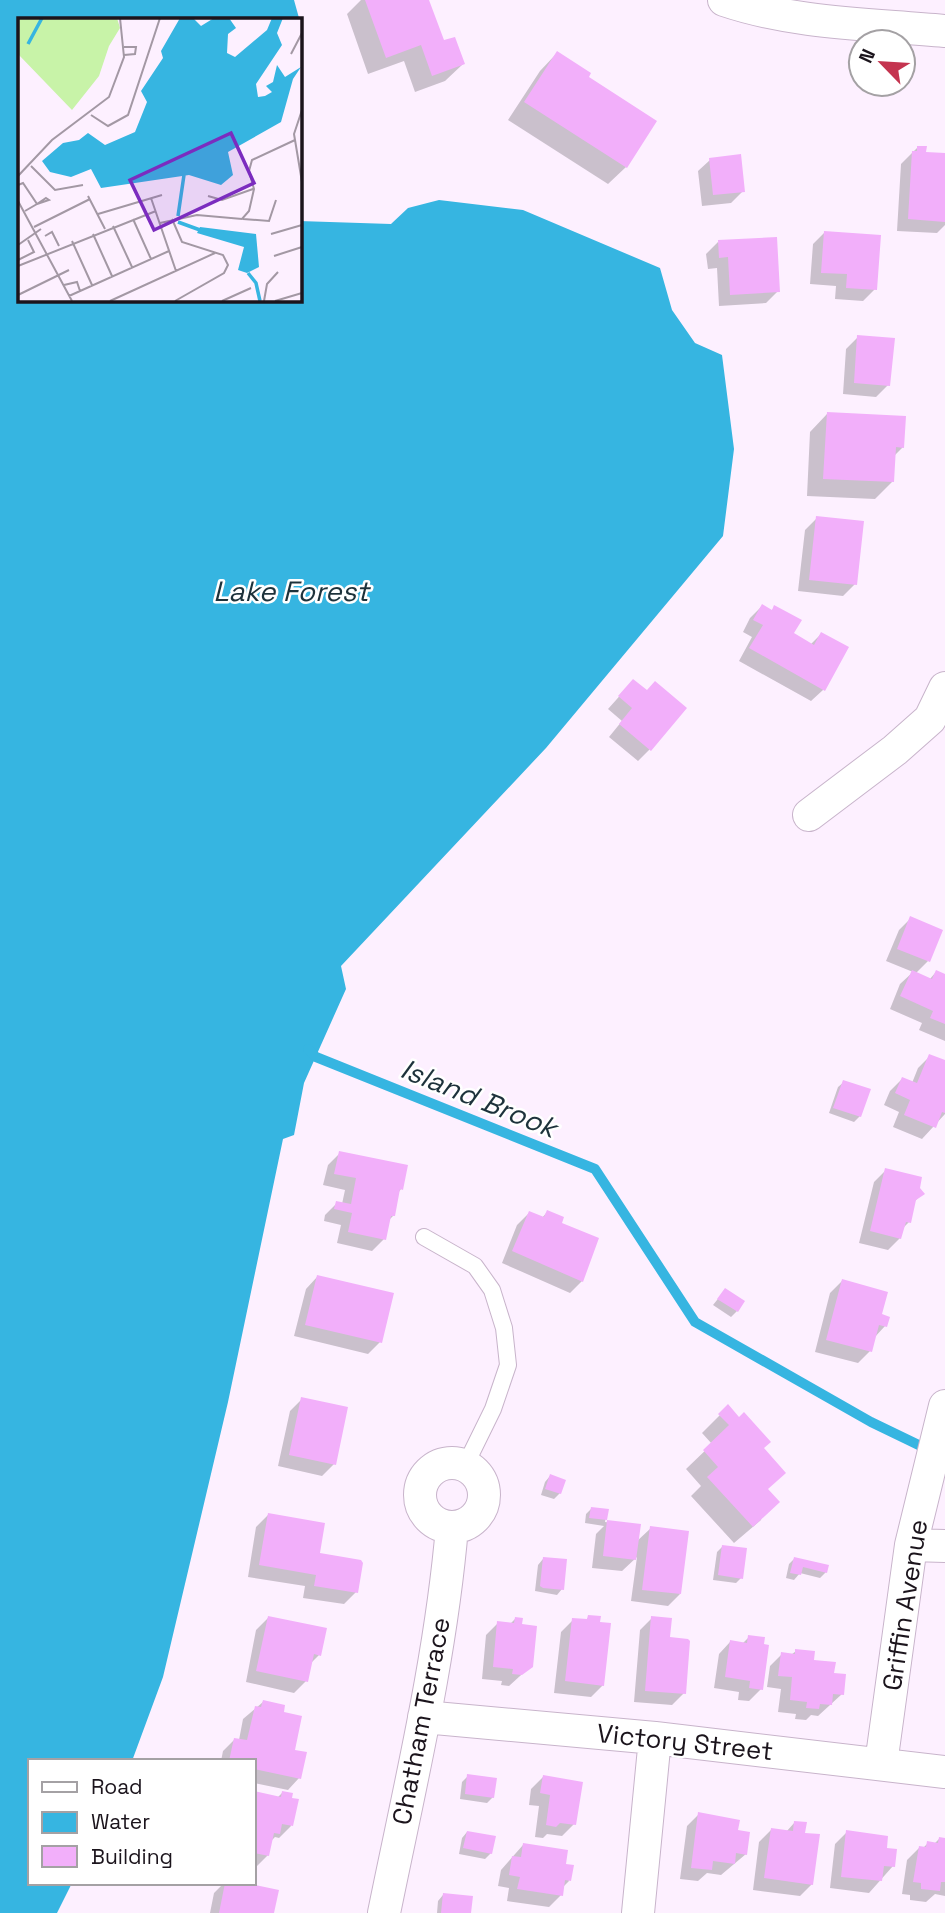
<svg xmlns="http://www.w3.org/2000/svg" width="945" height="1913" viewBox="0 0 945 1913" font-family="'Space Grotesk',sans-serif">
<rect width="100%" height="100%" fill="#fdf0ff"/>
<path fill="#36b5e1" d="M0,0H294L299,18L19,19V299H299V221L391,224L408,208L439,200L523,210L660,268L672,310L695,343L722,355L734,449L723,536L546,748L341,966L346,989L304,1083L294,1135L283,1139L228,1402L163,1677L132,1761H30V1883H72L57,1913H0Z"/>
<path fill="#0003" d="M361,0H428L443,43L463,64L445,81L415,92L404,61L368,74L347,14Z
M557,53L586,78L626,167L608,184L508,120L540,71Z
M918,147L925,154L945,155V225L937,233L897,231L901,164Z
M710,160L743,191L731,203L702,206L698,171Z
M825,232L875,289L863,301L835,299L836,286L810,284L813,244Z
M718,242L778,291L766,303L719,306L717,268L708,269L706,254Z
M858,337L888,385L876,397L843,394L846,349Z
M827,414L903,447L894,456L892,482L875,499L807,496L810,432Z
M817,518L855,584L843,596L798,591L805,530Z
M762,606L771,611L775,607L792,634L810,645L821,634L823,690L811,701L739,661L752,637L743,632L750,618Z
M633,681L650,749L638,761L609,737L622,721L608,709Z
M911,918L928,961L915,974L929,980L936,972L945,976V1041L919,1030L922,1023L890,1009L900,984L913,972L886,961L899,930Z
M930,1056L945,1062V1114L922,1139L893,1127L899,1112L884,1105L890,1091L902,1079L912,1083L918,1068Z
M844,1082L860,1116L854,1122L829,1113L838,1087Z
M340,1153L401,1189L398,1193L393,1216L388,1221L384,1239L372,1251L337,1243L341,1225L324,1221L325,1215L337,1203L342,1204L345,1190L323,1185L328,1165Z
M886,1170L918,1189L922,1194L914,1202L909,1222L902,1229L900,1238L888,1250L859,1243L874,1182Z
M547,1212L560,1224L582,1281L570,1293L502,1263L517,1225L529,1213L542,1218Z
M317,1277L380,1342L368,1354L294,1336L306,1289Z
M842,1281L880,1316L885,1326L874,1338L870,1351L858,1363L815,1352L830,1293Z
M725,1290L737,1311L731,1317L713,1305Z
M302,1399L334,1464L322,1476L278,1466L290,1411Z
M728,1407L762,1448L767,1490L761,1520L734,1543L691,1496L701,1486L686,1469L712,1444L702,1433Z
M550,1476L560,1493L554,1499L541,1495L545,1482Z
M592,1508L607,1510L605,1522L639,1526L636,1542L651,1528L680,1594L668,1606L631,1601L637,1557L622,1571L592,1568L596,1534L604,1526L585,1523L586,1514Z
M268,1515L318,1555L356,1592L344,1604L303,1598L305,1586L248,1577L256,1527Z
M722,1547L741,1578L736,1583L713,1580L717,1552Z
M795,1558L826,1572L820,1578L800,1573L794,1580L786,1578L789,1564Z
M543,1559L562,1589L557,1595L535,1591L538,1565Z
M589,1617L603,1685L591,1697L554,1693L561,1632L573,1620L585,1621Z
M268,1618L319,1655L310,1664L306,1681L294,1693L246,1682L256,1630Z
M652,1618L668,1639L684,1693L672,1705L634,1702L640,1630Z
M515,1619L531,1666L509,1686L501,1685L502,1681L482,1679L486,1635L498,1623L510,1624Z
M749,1637L761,1689L749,1701L738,1700L739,1692L714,1688L719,1654L730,1642L742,1644Z
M796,1651L833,1675L842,1694L818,1716L811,1715L806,1720L795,1719L796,1714L778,1712L781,1689L767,1687L770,1666L782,1654L791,1655Z
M263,1702L282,1713L293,1751L299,1778L288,1790L254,1783V1761H221L223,1751L235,1739L239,1740L243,1719Z
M468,1776L493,1797L487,1803L460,1799L462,1782Z
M543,1777L574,1824L562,1836L547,1834L543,1838L535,1837L539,1806L529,1805L531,1789Z
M254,1793L277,1798L282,1793L291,1826L279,1838L275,1837L270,1842L268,1855L256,1867H254Z
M699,1814L736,1831L746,1854L721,1875L707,1873L698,1881L680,1879L687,1826Z
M795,1822L803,1834L812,1884L800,1896L753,1890L759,1842L771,1830L786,1832Z
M467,1832L491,1853L485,1859L459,1854L462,1838Z
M847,1832L885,1849L893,1866L869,1893L830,1888L835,1844Z
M939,1839L945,1840V1896L935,1894L926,1902L910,1900V1895L902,1894L907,1860L919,1848H923L928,1843L934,1844Z
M523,1845L564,1866L569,1881L562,1888L561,1895L549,1907L507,1901L509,1888L498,1886L501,1870Z
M224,1883H236L273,1913H210L214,1893Z
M443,1895L469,1913H437L438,1901Z"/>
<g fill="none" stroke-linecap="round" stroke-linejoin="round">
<path stroke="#36b5e1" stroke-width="10" d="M308,1049L316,1057L595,1169L695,1322L871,1422L929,1450"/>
</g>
<path fill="#f2affa" d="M365,0H429L444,40L455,37L465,64L432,76L421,45L386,58Z
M557,51L591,73L589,77L657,121L627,168L524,102Z
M917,146H927L926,152L945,153V222L908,219L912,151H917Z
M741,154L745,192L713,195L709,158Z
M824,231L881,235L877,290L846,288L847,274L821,273Z
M777,237L780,292L730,295L728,257L719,258L718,240Z
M857,335L895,338L890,386L854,383Z
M827,412L906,416L904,448L896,447L894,482L823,479Z
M816,516L864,521L857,585L809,580Z
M762,604L772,610L774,605L802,620L794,633L814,645L821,632L849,647L825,691L749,648L763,625L753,620Z
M633,679L647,690L655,681L687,708L651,751L619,724L632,708L618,696Z
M910,916L943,930L930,962L897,949Z
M912,970L932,979L936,970L945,974V1024L930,1018L933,1011L900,996Z
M929,1054L945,1060V1113L942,1112L936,1128L904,1115L910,1100L895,1093L902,1077L917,1083Z
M843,1080L871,1089L861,1117L833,1108Z
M339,1151L408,1165L403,1190L400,1189L395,1216H391L386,1240L348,1232L352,1213L334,1209L336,1201L351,1204L356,1178L334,1174Z
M885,1168L922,1177L920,1188L925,1194L916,1200L911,1223L906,1222L901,1239L870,1231Z
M547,1210L564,1217L562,1223L599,1238L583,1282L512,1251L529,1211L544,1217Z
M317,1275L394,1293L382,1343L305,1325Z
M842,1279L888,1292L882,1314L890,1317L887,1327L879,1325L872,1352L826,1340Z
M725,1288L745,1301L738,1312L717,1299Z
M301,1397L348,1407L336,1465L289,1455Z
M728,1404L739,1417L744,1412L771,1442L764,1448L786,1473L768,1489L780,1502L753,1527L707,1477L718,1467L703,1450L729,1425L718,1414Z
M550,1474L566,1480L561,1494L545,1489Z
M591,1507L609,1509L607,1520L589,1518Z
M268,1513L325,1523L320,1553L361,1560L363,1563L358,1593L314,1586L316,1575L259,1565Z
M607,1520L641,1524L636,1560L603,1556Z
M650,1526L689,1531L681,1594L642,1590Z
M722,1545L747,1548L743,1579L718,1575Z
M543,1557L567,1559L564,1590L543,1588L540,1586Z
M794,1557L829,1565L827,1573L803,1567L801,1575L790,1573Z
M588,1615L601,1616L600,1622L611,1623L604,1686L565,1681L572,1618L587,1619Z
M268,1616L327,1628L321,1656L314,1654L308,1682L256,1671Z
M651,1616L672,1618L670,1637L688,1639L690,1641L686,1694L645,1691Z
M515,1617L523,1618L522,1624L537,1626L533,1667L522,1675L512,1674L513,1669L493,1667L497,1621L514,1623Z
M748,1635L765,1637L764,1644L769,1645L763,1690L749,1688L750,1681L725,1677L730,1640L747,1643Z
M795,1649L815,1651L814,1660L836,1662L834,1673L846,1674L844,1695L833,1694L832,1705L820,1704L819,1709L806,1708L807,1702L790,1700L792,1677L778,1676L781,1652L795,1654Z
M263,1700L285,1705L284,1712L302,1716L295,1750L307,1752L301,1779L254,1769V1761H229L234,1738L247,1740L255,1706L261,1707Z
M467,1774L497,1778L494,1798L465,1794Z
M543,1775L583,1782L576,1825L560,1823L556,1827L546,1825L550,1795L540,1793Z
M254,1791L281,1797L282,1791L293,1793L292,1798L299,1799L293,1826L282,1824L280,1834L274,1833L269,1856L254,1853Z
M698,1812L740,1820L738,1830L750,1832L747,1855L736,1853L735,1864L713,1861L712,1870L691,1868Z
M794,1821L807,1822L805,1833L820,1834L813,1885L764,1878L771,1828L793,1831Z
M846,1830L888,1836L887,1848L897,1849L895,1867L884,1866L882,1881L841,1877Z
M467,1831L496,1836L492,1854L463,1848Z
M939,1837L945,1838V1882H941L940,1891L921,1889V1883L913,1882L919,1846L926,1847L927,1841L938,1843Z
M523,1843L568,1850L566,1864L574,1865L571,1881L565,1880L563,1896L517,1889L520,1877L509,1875L512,1856L521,1857Z
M225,1883H245L279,1890L274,1913H219Z
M443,1893L473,1896L471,1913H441Z"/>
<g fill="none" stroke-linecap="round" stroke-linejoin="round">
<g stroke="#c8b4cb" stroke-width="18">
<path id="service" d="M424,1237L475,1266L492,1290L504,1328L508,1365L493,1409L465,1466"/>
</g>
<g stroke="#c8b4cb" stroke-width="34">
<path id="minor" d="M724,0C795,24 871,24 945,31
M809,815L895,750L930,719L945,688
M420 1495a32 32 0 1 1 64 0a32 32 0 1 1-64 0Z
M911,1545L945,1546
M424,1717L655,1738L945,1772
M881,1764L911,1545L945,1406
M384,1913C410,1785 441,1657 452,1527
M638,1913L655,1738"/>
</g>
<use href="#service" stroke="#fff" stroke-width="16"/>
<use href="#minor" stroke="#fff" stroke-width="32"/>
</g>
<g text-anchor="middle" stroke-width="5" stroke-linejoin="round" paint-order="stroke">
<g font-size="26" fill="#1b141c" stroke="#fff">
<text transform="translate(905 1605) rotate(-81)" y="9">Griffin Avenue</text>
<text transform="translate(421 1721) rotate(-79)" y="9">Chatham Terrace</text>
<text transform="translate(685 1742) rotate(6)" y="9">Victory Street</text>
</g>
<g font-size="28" font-style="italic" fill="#1d323b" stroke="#fff">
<text x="291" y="601">Lake Forest</text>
<text transform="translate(479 1098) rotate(22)" y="10">Island Brook</text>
</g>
</g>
<g transform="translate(18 18)">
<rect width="284" height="284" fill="#fdf0ff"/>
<path d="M0,0H99L102,10L91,28L81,58L54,92L0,36Z" fill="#c8f3a8"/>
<path d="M162,0H175L183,8L196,0H211L218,10L210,16L209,35L217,39L249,12L254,0H265L259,15L264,27L238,66L240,79L247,78L254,74L248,68L255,64L259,47L267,59L283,49L275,61L263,104L210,134L215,157L203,167L171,157L83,170L73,151L53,159L32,154L24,143L45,125L61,122L70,115L87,127L117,114L129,84L123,73L145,40L143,33ZM182,209L238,216L241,249L229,255L220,252L226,229L179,215Z" fill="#36b5e1"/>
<path fill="none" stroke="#36b5e1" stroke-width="3.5" d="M10,26L24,0M160,198L166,157M160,204L182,212M230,255L238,265L242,283"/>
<path fill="none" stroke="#a398a4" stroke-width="2" d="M106,29H118L117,36L106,37M273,36L284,15M284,92L276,116L284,164M73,97L90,108L110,97L142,0M13,148L37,172L65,167M0,158L34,122L91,79L106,39L102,0M0,167L5,165L19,186L7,193M70,178L87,211M190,178L204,182L235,171M28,180L31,182L19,186ZM133,180L158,253M0,183L54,283M80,196L144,177M115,201L133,241M154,201L164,224L205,237L210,247L206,255L157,283M225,201L251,203L258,182M142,205L179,197L224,201L231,193L236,171L231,153L234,142L277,122M95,208L114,249M16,209L72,181M75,216L94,258M253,216L284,207M27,218L34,214L41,228M54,223L74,267M0,227L23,211M256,238L284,229M0,242L16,234L10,222M0,248L138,193M46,267L59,264L62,273M0,277L51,252M51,278L151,233M92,283L197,235M204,283L233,270M246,283L249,266L260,254M257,283L284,275"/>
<path fill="#7b2cbf" fill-opacity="0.15" stroke="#7b2cbf" stroke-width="3.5" d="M213,115L236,165L136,212L112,162Z"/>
<rect width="284" height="284" fill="none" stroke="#1b141c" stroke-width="3.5"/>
</g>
<rect x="28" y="1759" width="228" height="126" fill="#ffffff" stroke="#a4a1a4" stroke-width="2"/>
<rect x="42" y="1782" width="35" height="10" fill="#ffffff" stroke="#a4a1a4" stroke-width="2"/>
<text x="91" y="1794" font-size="21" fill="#1b141c">Road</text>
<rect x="42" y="1812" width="35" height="21" fill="#36b5e1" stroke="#a4a1a4" stroke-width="2"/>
<text x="91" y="1829" font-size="21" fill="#1b141c">Water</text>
<rect x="42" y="1846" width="35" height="21" fill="#f2affa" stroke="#a4a1a4" stroke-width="2"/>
<text x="91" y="1864" font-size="21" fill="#1b141c">Building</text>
<g transform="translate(882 63) rotate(295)"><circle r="33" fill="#ffffff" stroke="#a4a1a4" stroke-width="2"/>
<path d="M0-5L12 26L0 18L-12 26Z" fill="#c4344f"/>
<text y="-10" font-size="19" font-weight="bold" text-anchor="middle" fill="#1b141c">N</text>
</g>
</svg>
